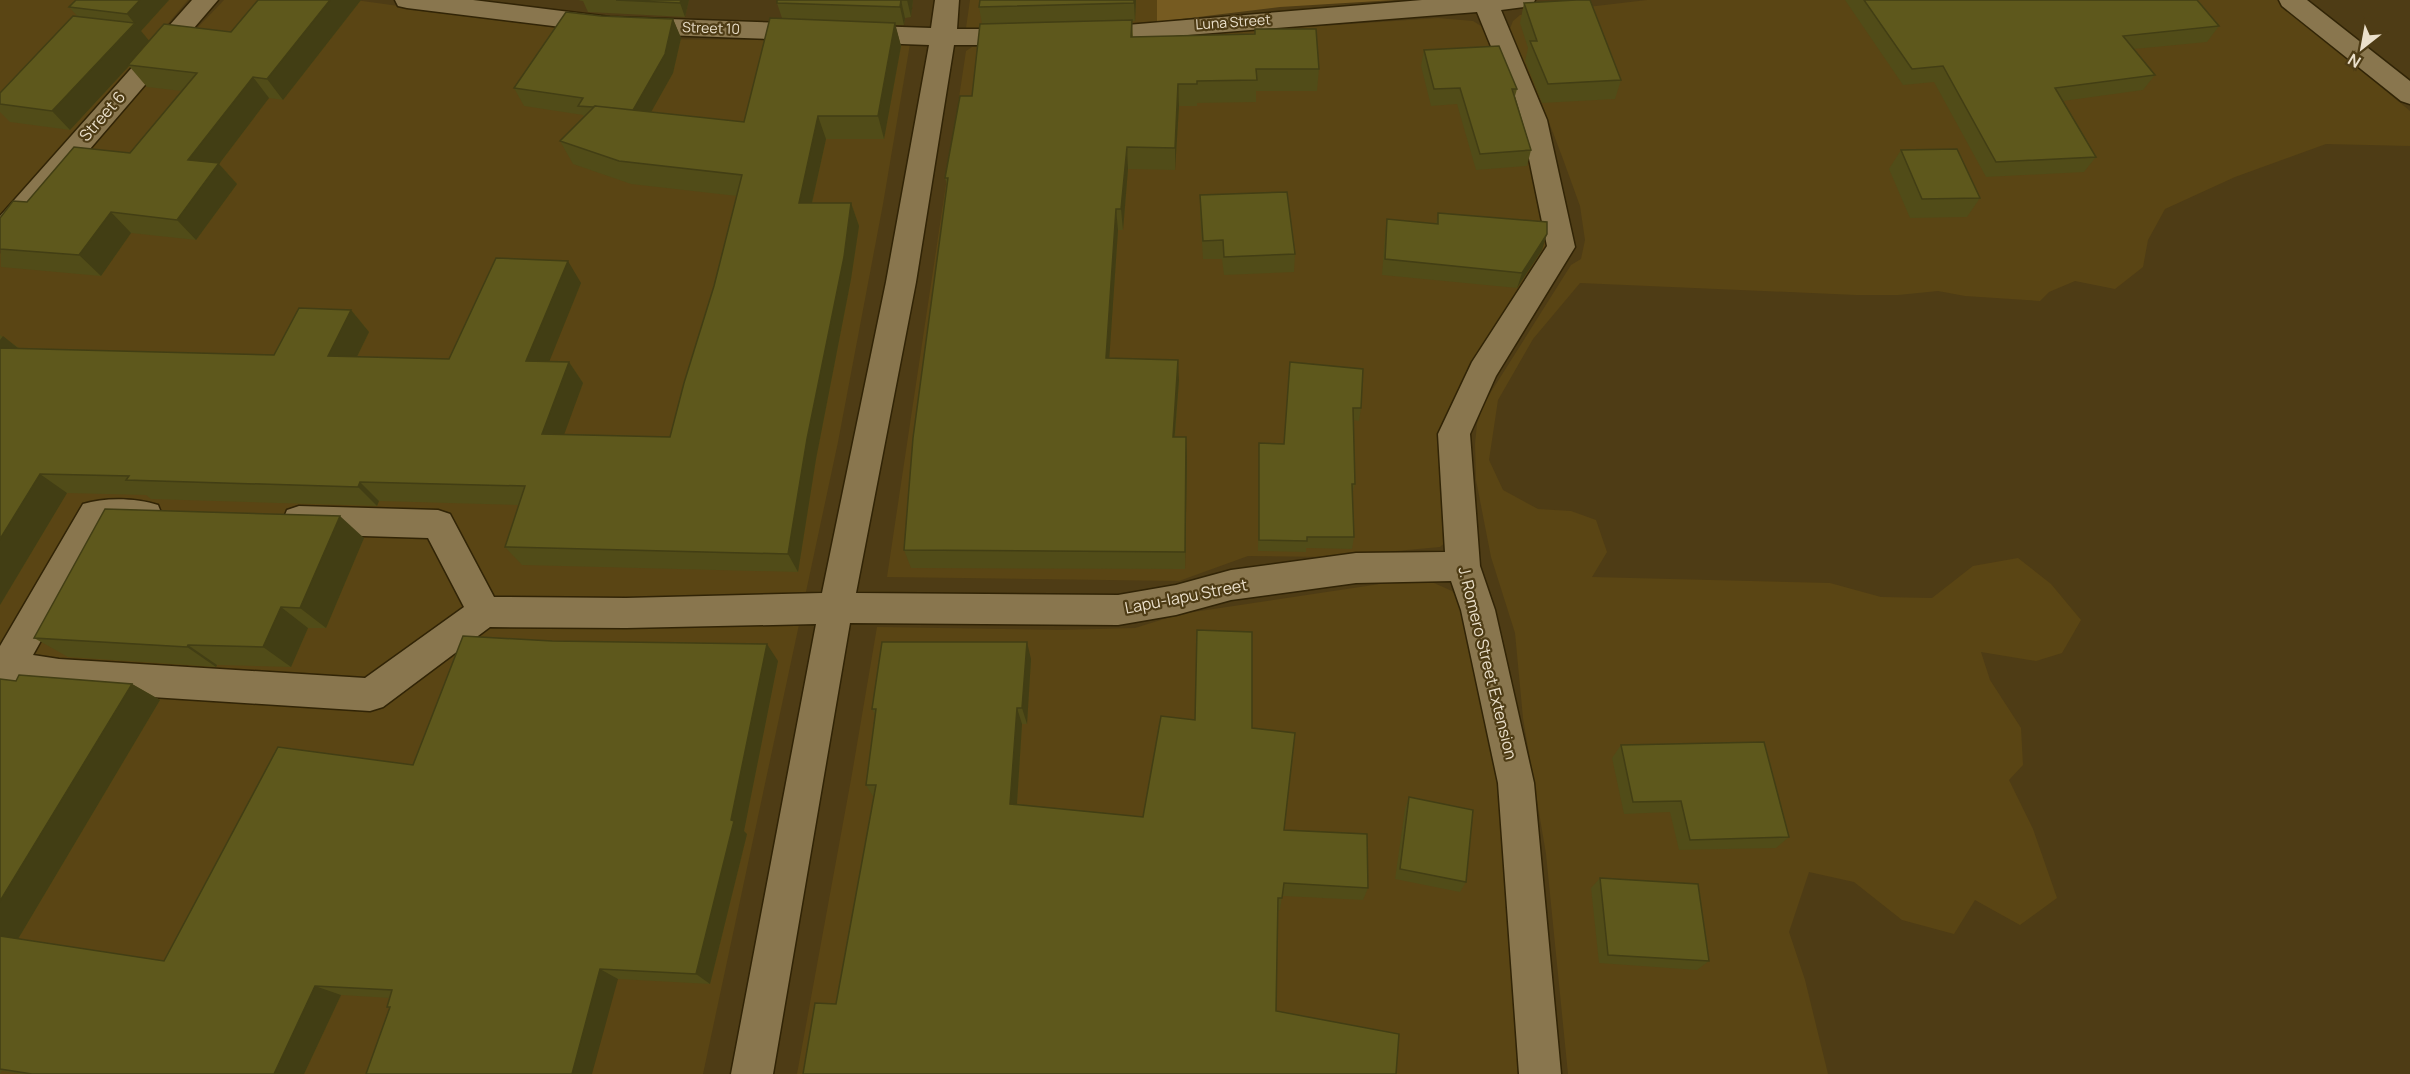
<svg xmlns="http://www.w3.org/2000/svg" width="2410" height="1074" viewBox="0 0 2410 1074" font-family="Manrope,sans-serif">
<rect width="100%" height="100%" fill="#4e3c15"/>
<path fill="#5a4514" d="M0,0H188L39,175L0,215Z
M224,0H355L639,39L883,41L910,44L883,204L838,442L703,1074H0V254L77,168L138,90Z
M970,0H1157V22L1101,29L966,28Z
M1647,0H2277L2410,111V146L2326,144L2235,177L2165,209L2148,240L2143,267L2115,289L2075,281L2049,292L2040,301L1965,296L1938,291L1898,295H1856L1580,283L1533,339L1498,400L1489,460L1503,490L1538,509L1571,511L1596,520L1607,552L1592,577L1830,583L1881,597L1932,598L1973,566L2018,558L2051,584L2081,620L2062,653L2036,661L1981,652L1990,680L2021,728L2023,765L2009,780L2033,829L2057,898L2020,925L1975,900L1954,934L1902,920L1854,882L1809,872L1789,932L1805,980L1828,1074H1568L1546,854L1523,718L1515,633L1491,557L1476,480L1475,444L1477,424L1484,403L1571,265L1581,259L1585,240L1580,206L1563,159L1542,104L1509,31L1513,21L1520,15Z
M1438,18L1473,21L1486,29L1495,41L1553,236L1474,373L1453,535L1440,547L1331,557L1248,556L1179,581L887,577L966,51L972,47L1102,41Z
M1400,581L1434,583L1452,591L1468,611L1516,892L1527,1074H797L852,774L877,627L1060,630L1135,628L1180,614Z"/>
<path fill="#765b21" d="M1157,0H1395L1280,7L1157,22Z"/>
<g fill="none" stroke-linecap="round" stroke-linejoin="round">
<g stroke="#312406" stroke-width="3">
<path id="minor" d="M192,0H218L10,242L0,245V216Z
M395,0H473L610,17L931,28L935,0H959L957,29H1022L1031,31L1035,37L1031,43L1022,45H954L916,282L856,593L1118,595L1176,585L1231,570L1356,553L1445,552L1438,434L1472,362L1547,246L1521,120L1477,12L1088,43L1079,41L1075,35L1079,29L1422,0H1535L1532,6L1501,10L1547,120L1575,247L1496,376L1470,434L1480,566L1495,610L1534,783L1561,1074H1519L1498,783L1461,610L1451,581L1356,583L1231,600L1176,615L1118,625L850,623L773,1074H731L816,624L626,628L490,627L383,707L370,711L59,691L0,681V646L83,504C105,497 137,498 158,505L162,515L158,525L146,529L104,528L33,655L59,659L365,678L464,607L428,538L299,534L287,530L283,520L287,510L299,506L438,510L450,514L494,597L626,598L822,593L886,282L929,45L610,33L407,8L398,6Z
M2279,0H2307L2410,81V104L2401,101L2282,6Z"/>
</g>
<use href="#minor" fill="#89764e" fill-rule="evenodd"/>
</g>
<path fill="#514c18" d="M169,0L141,31L149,41L231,32L258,0H361L283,100L269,98L219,164L237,184L196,240L131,233L101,276L1,267L0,218L27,202L130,153L182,91L147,87L129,66L70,130L10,122L0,112V93L78,17L69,7Z
M578,0H689L685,17L588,12L583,1Z
M913,0L911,17L905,18L904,25H895L901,46L884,139H826L812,203H851L859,226L851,279L816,459L798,572L522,565L505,547L519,505L379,501L377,506L151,499L146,495L67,493L0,605V335L19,348L274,355L351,310L369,332L357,357L449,359L581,283L549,361L569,362L583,383L564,434L670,437L714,286L737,196L631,184L573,164L560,141L584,117L583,115L524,106L514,88L601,16L673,19L681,38L673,73L651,112L744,122L782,18L777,3Z
M1136,0L1135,21H1132L1133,37L1319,69L1317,91H1256V102L1197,103V106H1179L1175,170L1128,169L1123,230H1118L1109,358L1179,380L1175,437L1187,456L1185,569L911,568L904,550L947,184L945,178L972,96L982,24L979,7Z
M1845,0H2197L2219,26L2207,42L2134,49L2155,75L2143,90L2063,101L2096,157L2084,172L1986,177L1934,82L1903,85Z
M1524,3L1621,80L1615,99L1542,103L1525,61L1528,48L1520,23Z
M1424,50L1517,89L1515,96L1531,150L1527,166L1476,170L1457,104L1431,106L1421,66Z
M1901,150L1980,198L1967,217L1910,218L1889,169Z
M1200,195L1295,254L1294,272L1224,275L1222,259H1203L1200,213Z
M1438,213L1542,250L1517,288L1382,275L1385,235L1387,219L1436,224Z
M1290,362L1361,408L1359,421L1353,420L1355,484L1352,495L1354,537L1352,549L1306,548V552L1258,551L1259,443L1284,444Z
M364,538L326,628H308L291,667L217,665L216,667L68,657L34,638Z
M1031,659L1027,724H1022L1017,804L1143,817L1252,728L1284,830L1368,888L1363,900L1282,896L1280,910L836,1004L874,798L866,785L875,714L872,709Z
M778,661L744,831L747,834L710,984L618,979L390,1008L387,1007L390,998L341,995L304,1074H21L2,1071L0,1074V679L16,681L132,684L160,700L18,939L164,961L413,765Z
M1621,745L1789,837L1776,848L1679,850L1670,812L1624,814L1612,758Z
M1409,797L1466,882L1460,892L1395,879L1405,809Z
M1600,878L1709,961L1697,970L1599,963L1591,888Z"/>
<path fill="#423e14" d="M140,0H169L141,31L151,43L128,65L129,66L70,130L52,111L135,24L127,14Z
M330,0H361L283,100L267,79Z
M681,0H689L685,17L680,3Z
M901,0L905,18L904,25L900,7Z
M907,0H913L911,17Z
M1134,0H1136L1135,21L1134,3Z
M673,19L681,38L673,73L641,130L632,112Z
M895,23L901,46L884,139L878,116Z
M253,77L269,98L219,164L237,184L196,240L177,220L188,160Z
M1178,84L1179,106L1175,170V148Z
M818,116L826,139L807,225L799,203Z
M1127,147L1128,169L1123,230L1121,209Z
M851,203L859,226L851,279L816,459L798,572L788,554L807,439Z
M1116,209L1118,230L1108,377L1106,358Z
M111,212L131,233L101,276L79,255Z
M1547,234L1542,250L1517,288L1522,273Z
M568,261L581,283L541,382L526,361Z
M351,310L369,332L347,377L328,356Z
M3,336L29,357L0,353V340Z
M1178,360L1179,380L1173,456V437Z
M569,362L583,383L557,454L542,434Z
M1186,437L1187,456L1185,569V552Z
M40,474L67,493L0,605V539Z
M360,482L379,501L377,506L358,487Z
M340,516L364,538L326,628L300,608Z
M281,607L308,628L291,667L263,647Z
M1027,642L1031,659L1027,724L1022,708Z
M767,644L778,661L744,831L747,834L710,984L696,974L731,820Z
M188,645L217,665L216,667L187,647Z
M132,684L160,700L15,944L0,939V901Z
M1017,708L1022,724L1016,818L1010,804Z
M600,969L618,979L592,1074H572Z
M315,986L341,995L304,1074H274Z"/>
<path fill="#5e581c" stroke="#423e14" stroke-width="1.5" d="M76,0H140L127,14L69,7Z
M258,0H330L267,79L253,77L188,160L219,163L177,220L111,212L79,255L0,249V218L13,201L27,202L74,147L130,153L197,73L128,65L164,24L231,32Z
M616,0H681L680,3Z
M777,0H907H901L900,7L777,3Z
M980,0H1134V3L979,7Z
M1576,0H1590L1621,80L1548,84L1530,41H1537L1524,3Z
M1864,0H2197L2219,26L2123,36L2155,75L2055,88L2096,157L1996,162L1943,66L1912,69Z
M566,12L601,16L673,19L665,54L633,110L595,106L593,107L578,106L583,98L514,88Z
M73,16L135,23L52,111L0,104V93Z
M770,18L895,23L878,116H818L799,203H851L844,257L807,439L788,554L505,547L525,486L360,482L358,487L126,480L129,476L40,474L0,539V348L274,355L299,308L351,310L328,356L449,359L496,258L568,261L526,361L569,362L542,434L670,437L684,383L714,286L742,175L619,161L560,141L595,106L744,122Z
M1132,20L1131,37L1255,34V29H1316L1319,69H1256L1257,80L1197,81V84H1178L1175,148L1127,147L1121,209H1116L1106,358L1178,360L1173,437H1186L1185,552L904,550L913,438L948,178H945L960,96H972L980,24Z
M1499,46L1517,89H1512L1531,150L1480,154L1460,88L1434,89L1424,50Z
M1957,149L1980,198L1922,199L1901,150Z
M1287,192L1295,254L1224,257L1223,240L1203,241L1200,195Z
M1438,213L1547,222V234L1522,273L1385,259L1387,219L1438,224Z
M1290,362L1363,369L1361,408H1353L1355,484H1352L1354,537H1307V541L1259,540V443L1284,444Z
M105,509L340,516L300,608L281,607L263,647L188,645L187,647L34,638Z
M1197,630L1252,632V728L1295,733L1284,830L1367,834L1368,888L1284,883L1282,898H1278L1276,1011L1399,1034L1396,1074H803L815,1003L836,1004L876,785H866L876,709H872L882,642H1027L1022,708H1017L1010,804L1143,817L1161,716L1195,720Z
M463,636L552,641L767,644L731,820L734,821L696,974L600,969L572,1074H366L390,1007H387L392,990L315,986L274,1074H32L0,1069V936L164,961L278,747L413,765Z
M19,675L132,684L0,901V679L16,681Z
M1764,742L1789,837L1690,840L1681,801L1633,802L1621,745Z
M1409,797L1473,810L1466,882L1400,869Z
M1600,878L1698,884L1709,961L1608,955Z"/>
<g text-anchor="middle" stroke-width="4.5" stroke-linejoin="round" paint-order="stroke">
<g font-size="14" fill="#ebe0cb" stroke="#4e3c15">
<text transform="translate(1233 22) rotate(-4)" y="5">Luna Street</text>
<text transform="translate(711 28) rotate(2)" y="5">Street 10</text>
</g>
<g font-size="16" fill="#ebe0cb" stroke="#4e3c15">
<text transform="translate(102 116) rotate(-49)" y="6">Street 6</text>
<text transform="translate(1186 596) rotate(-11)" y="6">Lapu-lapu Street</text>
<text transform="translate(1488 663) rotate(76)" y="6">J. Romero Street Extension</text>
</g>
</g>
<g transform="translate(2362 48) rotate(211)" stroke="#4e3c15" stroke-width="4.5" paint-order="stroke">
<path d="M0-4.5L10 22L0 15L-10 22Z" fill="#ebe0cb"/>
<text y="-9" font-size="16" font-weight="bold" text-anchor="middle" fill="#ebe0cb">N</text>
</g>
</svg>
